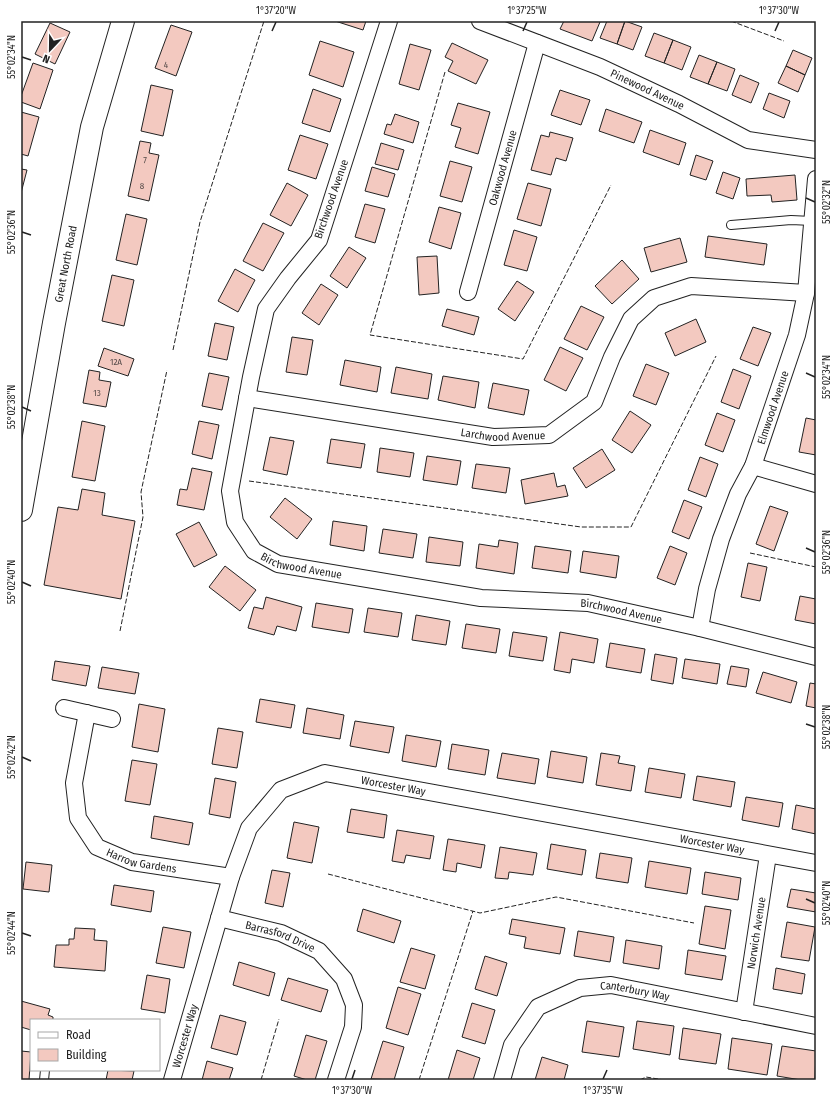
<svg xmlns="http://www.w3.org/2000/svg" width="837" height="1101" viewBox="0 0 837 1101" font-family="'Fira Sans Condensed',sans-serif">
<rect width="100%" height="100%" fill="#fff"/>
<path fill="#f3c9c0" stroke="#222" d="M335,21H366L363,30Z
M564,21H597L600,22L592,41L560,29Z
M607,21H625L617,44L600,38Z
M625,21L642,27L633,50L617,44Z
M50,23L70,32L55,64L35,54Z
M171,25L192,32L176,76L155,68Z
M654,33L673,40L664,63L645,56Z
M673,40L691,47L682,70L664,63Z
M320,41L354,52L343,87L309,75Z
M452,43L488,60L476,84L448,71L453,61L445,57Z
M410,44L431,50L419,90L399,84Z
M793,50L812,58L805,75L786,66Z
M699,55L717,62L708,84L690,77Z
M717,62L735,69L727,91L708,84Z
M33,63L53,70L40,109L21,102V96Z
M786,66L805,75L798,92L778,83Z
M740,75L759,83L751,103L732,95Z
M151,85L173,90L163,136L141,131Z
M313,89L341,99L330,132L302,123Z
M560,90L590,100L581,125L551,115Z
M769,93L790,101L784,118L763,109Z
M458,103L490,112L478,154L455,147L461,128L451,125Z
M606,109L642,122L634,143L599,131Z
M21,112L39,117L28,156L21,154Z
M395,114L419,122L413,143L384,134L387,124L391,125Z
M650,130L686,143L679,165L643,152Z
M550,132L573,138L566,161L556,158L551,175L531,170L541,135L549,137Z
M300,135L328,144L316,179L288,170Z
M140,141L151,143L149,153L159,155L149,201L128,196Z
M381,143L404,150L398,170L375,164Z
M696,155L713,161L706,180L690,175Z
M450,161L472,167L462,202L440,196Z
M372,167L395,174L388,197L365,191Z
M21,169L27,170L21,193Z
M723,172L740,178L733,199L716,193Z
M795,175L797,200L772,202L771,195L747,196L746,179Z
M287,183L308,195L291,226L270,215Z
M528,183L551,189L541,226L517,219Z
M365,204L385,209L375,243L355,237Z
M439,207L461,213L451,249L429,242Z
M126,214L147,219L137,265L116,260Z
M263,223L284,233L263,271L243,261Z
M514,230L537,237L527,271L504,265Z
M708,236L767,244L764,265L705,257Z
M680,238L687,262L651,272L644,248Z
M349,247L366,258L347,288L330,276Z
M437,256L439,293L419,295L417,257Z
M622,260L639,279L612,304L595,286Z
M235,269L255,280L238,312L218,301Z
M112,275L134,280L124,326L102,321Z
M517,281L534,292L515,321L498,309Z
M321,284L338,295L319,325L302,313Z
M581,306L604,317L587,350L564,339Z
M447,309L479,317L474,335L442,326Z
M696,319L706,342L675,356L665,333Z
M215,323L234,327L227,360L208,356Z
M753,327L771,333L758,366L740,359Z
M292,337L313,340L307,375L286,372Z
M560,347L583,358L566,391L544,380Z
M104,348L134,359L128,376L98,366Z
M345,360L381,367L377,392L340,385Z
M646,364L669,373L656,405L633,396Z
M396,367L432,374L428,399L391,393Z
M733,369L751,376L739,409L721,402Z
M89,370L100,372L99,380L111,382L106,407L83,403Z
M209,373L229,377L222,410L202,406Z
M443,376L479,382L475,408L438,400Z
M493,383L529,390L524,415L488,408Z
M630,411L651,425L632,453L612,440Z
M717,413L735,420L723,452L705,445Z
M806,418L816,420V455L799,452Z
M82,421L105,426L95,481L72,477Z
M199,421L219,425L212,459L192,454Z
M270,437L294,441L287,475L263,470Z
M331,439L365,444L361,468L327,463Z
M380,448L414,453L410,477L377,472Z
M602,449L615,470L586,488L573,468Z
M427,456L461,461L457,485L423,480Z
M700,457L718,464L706,497L688,490Z
M476,464L510,468L506,493L472,488Z
M192,468L212,472L204,510L177,505L180,489L187,490Z
M554,473L557,487L565,485L568,496L525,504L521,480Z
M82,489L105,493L102,515L135,521L121,599L44,585L58,507L78,510Z
M285,498L312,519L297,539L270,517Z
M684,500L702,507L689,539L672,532Z
M770,506L788,512L774,551L756,544Z
M333,521L367,526L364,551L330,545Z
M199,522L217,555L194,567L176,534Z
M383,529L417,534L413,558L379,553Z
M429,537L463,542L460,566L426,562Z
M499,540L518,543L514,574L476,568L479,544L498,547Z
M535,546L571,551L568,573L532,568Z
M670,546L687,553L675,585L657,578Z
M583,551L619,556L616,578L580,572Z
M748,563L767,567L760,601L741,597Z
M225,566L256,590L240,611L209,587Z
M800,596L816,599V624L795,620Z
M266,597L302,607L296,631L277,626L274,635L248,628L254,607L263,609Z
M316,603L353,609L349,633L312,627Z
M368,608L402,613L398,637L364,632Z
M416,615L450,621L446,645L412,640Z
M466,624L500,629L496,653L462,648Z
M513,632L547,637L543,661L509,656Z
M560,632L598,639L594,663L572,659L570,673L554,670Z
M610,643L645,649L641,673L606,667Z
M655,654L677,658L673,684L651,680Z
M685,659L720,664L717,684L682,678Z
M55,661L90,666L86,686L52,680Z
M731,666L749,669L746,687L727,684Z
M102,667L139,673L135,694L98,688Z
M763,672L797,682L791,703L756,693Z
M810,683L816,684V708L806,706Z
M260,699L295,705L291,728L256,722Z
M139,704L165,709L158,752L132,747Z
M307,708L344,715L340,739L303,733Z
M355,721L394,727L389,753L350,746Z
M218,728L243,732L237,768L212,764Z
M406,735L441,741L436,767L402,761Z
M452,744L489,750L485,775L448,769Z
M551,751L587,757L583,783L547,777Z
M502,753L539,759L535,784L497,778Z
M601,753L620,756L618,763L635,766L631,791L596,785Z
M132,760L157,764L150,805L125,801Z
M649,768L685,774L681,798L645,792Z
M697,776L735,782L731,807L693,800Z
M215,778L236,782L230,818L209,814Z
M746,797L783,803L779,827L742,820Z
M796,805L816,809V834L792,829Z
M351,809L387,815L384,838L347,832Z
M154,816L193,823L189,845L151,838Z
M294,822L319,827L312,863L287,858Z
M397,830L434,836L430,859L406,855L404,863L392,861Z
M448,839L485,845L481,868L457,863L456,872L443,870Z
M551,844L586,850L582,875L547,869Z
M500,847L537,853L533,875L509,872L508,879L495,878Z
M600,853L632,858L628,883L596,878Z
M649,861L691,868L687,894L645,887Z
M26,862L52,865L49,892L23,889Z
M272,870L290,873L283,907L265,903Z
M705,872L741,878L738,900L702,894Z
M114,885L154,891L151,912L111,905Z
M791,889L816,893V912L787,907Z
M705,906L731,910L725,949L699,944Z
M363,909L401,921L394,943L357,931Z
M512,919L565,928L560,954L524,948L526,937L509,934Z
M787,922L815,927L809,961L781,957Z
M163,927L191,932L184,968L156,963Z
M75,928L95,929L94,940L107,941L105,971L54,967L56,945H69V939H74Z
M578,931L614,937L610,962L574,956Z
M626,940L662,946L659,969L623,963Z
M411,948L435,955L425,989L400,982Z
M688,950L726,956L722,980L685,974Z
M485,956L507,963L497,996L475,989Z
M239,962L275,973L269,996L233,985Z
M776,968L805,974L802,994L773,989Z
M147,975L170,979L165,1013L141,1009Z
M288,978L328,990L321,1012L281,1000Z
M398,987L421,994L408,1035L386,1028Z
M21,1001L50,1009L48,1015L53,1017V1020H31V1030L21,1027Z
M472,1003L495,1010L485,1044L462,1037Z
M220,1015L246,1022L237,1055L211,1048Z
M587,1021L624,1027L619,1057L582,1052Z
M637,1021L674,1026L670,1055L633,1049Z
M683,1028L721,1034L716,1064L679,1059Z
M306,1035L327,1041L315,1080H307L294,1076Z
M732,1038L772,1044L767,1075L728,1069Z
M383,1041L404,1047L394,1080L371,1079Z
M782,1046L816,1051L815,1080H801L777,1076Z
M457,1050L480,1058L473,1080H448Z
M21,1051L31,1052L29,1080H21Z
M542,1057L568,1065L564,1080H535Z
M207,1061L233,1068L229,1080H202Z
M108,1070L134,1071L132,1080H106Z"/>
<g fill="none" stroke-linecap="round" stroke-linejoin="round">
<g stroke="#222" stroke-width="10">
<path id="service" d="M731,225L791,220L812,221
M44,1080L45,1070"/>
</g>
<g stroke="#222" stroke-width="18">
<g id="minor">
<path id="s1" d="M389,21L319,240L288,278L266,309L251,377L230,491L235,522L254,551L278,564L481,598L588,603L700,628L816,657"/>
<path id="s2" d="M480,21L600,67L679,104L748,140L816,150"/>
<path id="s3" d="M468,292L537,43"/>
<path id="s4" d="M247,398L493,437L549,435L594,402L612,357L631,319L654,298L691,286L806,293"/>
<path d="M753,466L816,484"/>
<path id="s5" d="M700,628L707,589L721,539L738,494L753,466L797,335L806,293L816,179"/>
<path d="M64,708L112,719"/>
<path id="s6" d="M87,713L74,783L78,818L97,847L132,862L231,877"/>
<path id="s7" d="M219,918L281,933L319,951L344,979L354,1005L353,1027L336,1080"/>
<path id="s8" d="M744,1012L768,855"/>
<path id="s9" d="M172,1080L231,877L249,828L281,790L325,773L816,863"/>
<path id="s10" d="M502,1080L512,1045L538,1007L580,988L611,985L816,1026"/>
</g>
</g>
<g stroke="#222" stroke-width="24">
<g id="secondary">
<path id="s11" d="M21,510L54,323L92,127L123,21"/>
</g>
</g>
<use href="#service" stroke="#fff" stroke-width="8"/>
<use href="#minor" stroke="#fff" stroke-width="16"/>
<use href="#secondary" stroke="#fff" stroke-width="22"/>
<path stroke="#222" stroke-width="1" stroke-dasharray="5 2" stroke-linecap="butt" d="M731,21L784,41
M445,72L370,335L523,359L611,185
M173,350L200,222L264,21
M249,481L581,527H631L716,356
M750,553L816,567
M120,631L143,517L141,492L167,370
M328,874L480,913L556,897L694,923
M261,1080L279,1019
M419,1080L473,911
M640,1080L646,1077L664,1080"/>
</g>
<path fill="none" stroke="#222" stroke-width="1.5" d="M272,31L276,22M523,31L527,22M775,31L779,22M22,57L31,60M806,198L815,202M22,232L31,235M806,373L815,377M22,407L31,411M806,548L815,552M22,582L31,586M806,724L815,727M22,757L31,761M806,899L815,903M22,933L31,936M352,1079L355,1070M603,1079L607,1070"/>
<g text-anchor="middle" stroke-width="3" stroke-linejoin="round" paint-order="stroke">
<g font-size="9" fill="#564c4a">
<text x="166" y="68">4</text>
<text x="145" y="163">7</text>
<text x="142" y="189">8</text>
<text x="116" y="365">12A</text>
<text x="97" y="396">13</text>
</g>
<g font-size="11" fill="#222" stroke="#fff">
<text dy="4" stroke="none"><textPath href="#s2" startOffset="181">Pinewood Avenue</textPath></text>
<text dy="4" stroke="none"><textPath href="#s3" startOffset="129">Oakwood Avenue</textPath></text>
<text transform="translate(331 199) rotate(-71)" y="4">Birchwood Avenue</text>
<text dy="4" stroke="none"><textPath href="#s11" startOffset="250">Great North Road</textPath></text>
<text dy="4" stroke="none"><textPath href="#s5" startOffset="233">Elmwood Avenue</textPath></text>
<text dy="4" stroke="none"><textPath href="#s4" startOffset="259">Larchwood Avenue</textPath></text>
<text dy="4" stroke="none"><textPath href="#s1" startOffset="619">Birchwood Avenue</textPath></text>
<text dy="4" stroke="none"><textPath href="#s1" startOffset="943">Birchwood Avenue</textPath></text>
<text dy="4" stroke="none"><textPath href="#s9" startOffset="430">Worcester Way</textPath></text>
<text dy="4" stroke="none"><textPath href="#s9" startOffset="754">Worcester Way</textPath></text>
<text dy="4" stroke="none"><textPath href="#s6" startOffset="188">Harrow Gardens</textPath></text>
<text dy="4" stroke="none"><textPath href="#s8" startOffset="80">Norwich Avenue</textPath></text>
<text dy="4" stroke="none"><textPath href="#s7" startOffset="64">Barrasford Drive</textPath></text>
<text dy="4" stroke="none"><textPath href="#s10" startOffset="184">Canterbury Way</textPath></text>
<text dy="4" stroke="none"><textPath href="#s9" startOffset="46">Worcester Way</textPath></text>
</g>
</g>
<rect width="837" height="1101" fill="none" stroke="#ffffff" stroke-width="44"/>
<rect x="30" y="1019" width="130" height="52" fill="#ffffff" stroke="#a7a7a7"/>
<rect x="38" y="1032" width="20" height="6" fill="#ffffff" stroke="#a7a7a7"/>
<text x="66" y="1039" font-size="12" fill="#222222">Road</text>
<rect x="38" y="1049" width="20" height="12" fill="#f3c9c0" stroke="#a7a7a7"/>
<text x="66" y="1059" font-size="12" fill="#222222">Building</text>
<g transform="translate(50 50) rotate(202)" stroke="#ffffff" stroke-width="3" paint-order="stroke">
<path d="M0-3L7 15L0 10L-7 15Z" fill="#222222"/>
<text y="-6" font-size="11" font-weight="bold" text-anchor="middle" fill="#222222">N</text>
</g>
<rect x="22" y="22" width="793" height="1057" fill="none" stroke="#222" stroke-width="1.5"/>
<g font-size="10" text-anchor="middle" fill="#222">
<text x="276" y="14">1°37'20"W</text>
<text x="527" y="14">1°37'25"W</text>
<text x="779" y="14">1°37'30"W</text>
<text transform="translate(11 57) rotate(-90)" y="4">55°02'34"N</text>
<text transform="translate(826 202) rotate(-90)" y="4">55°02'32"N</text>
<text transform="translate(11 232) rotate(-90)" y="4">55°02'36"N</text>
<text transform="translate(826 377) rotate(-90)" y="4">55°02'34"N</text>
<text transform="translate(11 407) rotate(-90)" y="4">55°02'38"N</text>
<text transform="translate(826 552) rotate(-90)" y="4">55°02'36"N</text>
<text transform="translate(11 582) rotate(-90)" y="4">55°02'40"N</text>
<text transform="translate(826 727) rotate(-90)" y="4">55°02'38"N</text>
<text transform="translate(11 757) rotate(-90)" y="4">55°02'42"N</text>
<text transform="translate(826 903) rotate(-90)" y="4">55°02'40"N</text>
<text transform="translate(11 933) rotate(-90)" y="4">55°02'44"N</text>
<text x="352" y="1094">1°37'30"W</text>
<text x="603" y="1094">1°37'35"W</text>
</g>
</svg>
